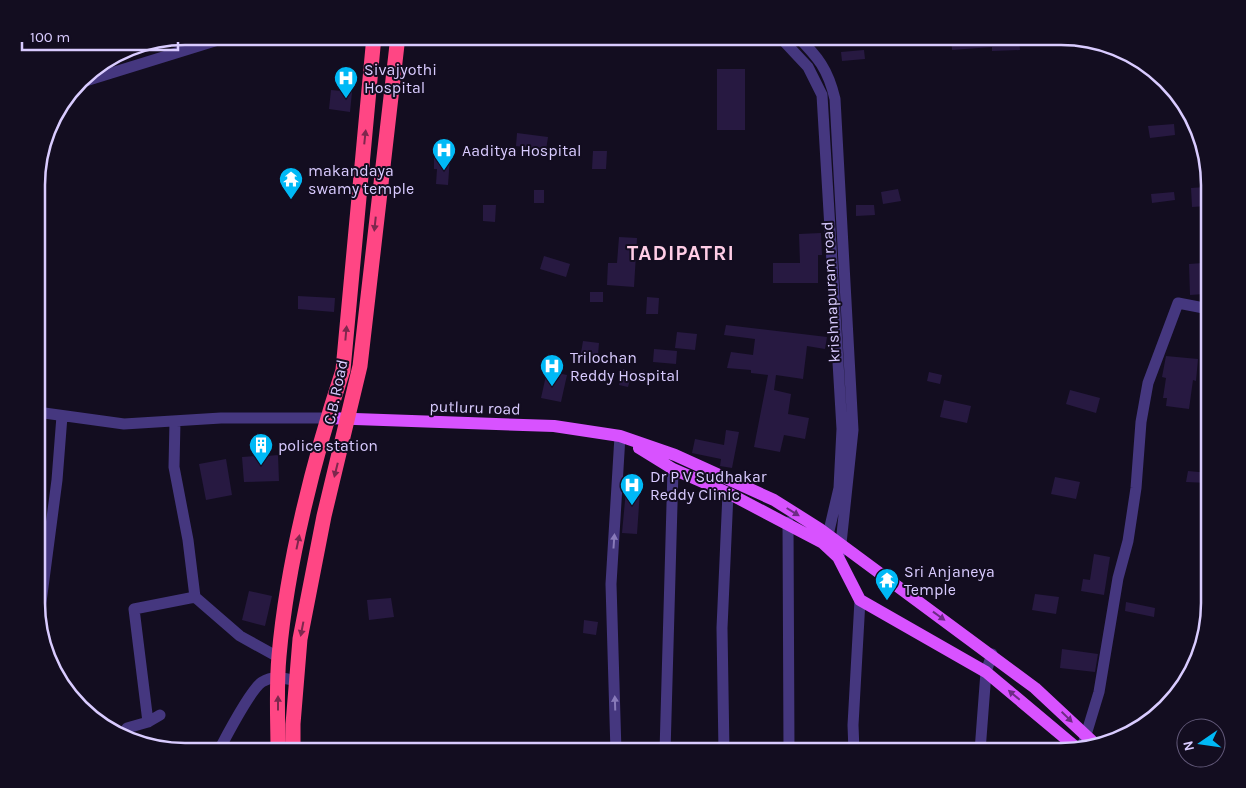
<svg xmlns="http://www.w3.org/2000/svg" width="1246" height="788" viewBox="0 0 1246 788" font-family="Karla,sans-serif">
<rect width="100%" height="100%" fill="#130d20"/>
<path fill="#271941" d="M951,36H1019L1020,50L992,51V47L952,50Z
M864,50L865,59L842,61L841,52Z
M717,69H745V130H717Z
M331,90L352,92L350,112L329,109Z
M1174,124L1175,135L1150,138L1148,126Z
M517,133L548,137L546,150L516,146Z
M593,151H607L606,169H592Z
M434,156L450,157L448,185L436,184L437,169H434Z
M1206,187L1207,206L1192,207L1191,188Z
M898,189L901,201L883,204L881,192Z
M534,190H544V203H534Z
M1174,192L1175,200L1152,203L1151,194Z
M483,205H496L495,222L483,221Z
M856,205H874L875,215L856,216Z
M821,233L822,255H818V283H773V263H800L799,234Z
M619,237L637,238L634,287L607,285L608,263H617Z
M544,256L570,264L566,277L540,269Z
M1203,263L1204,294L1190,295L1189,264Z
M590,292H603V302H590Z
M298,296L335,298L334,312L298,309Z
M647,297L659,298L658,314H646Z
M726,325L827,337L825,349L807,346L803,379L776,375L774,390L791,394L788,414L809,418L805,439L784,435L780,452L754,447L768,375L751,373V370L727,368L731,352L753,355L755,339L724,335Z
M677,332L697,334L695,350L675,348Z
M583,341L599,343L598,355L581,353Z
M654,349L677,351L676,364L653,362Z
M1166,356L1198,359L1196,381L1193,380L1189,409L1166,406L1167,398H1163L1166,378L1162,377Z
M623,369L632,372L628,387L619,385Z
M547,371L567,375L561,402L541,398Z
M929,372L942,375L940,384L927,381Z
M1070,390L1100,398L1096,413L1066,404Z
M944,400L971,406L967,423L940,417Z
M726,430L739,432L732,468L720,466L721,459L692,453L695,439L724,445Z
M256,452H267V456L278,455L279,481L244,482L242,457L256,456Z
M226,459L232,495L206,500L199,464Z
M1188,471L1209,473V483L1186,482Z
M1055,477L1080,482L1076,499L1051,494Z
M626,490L640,491L637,534L622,533Z
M1094,554L1110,557L1104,595L1081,591L1083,579L1090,580Z
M249,591L272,596L265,626L242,620Z
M1035,594L1059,597L1056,614L1032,610Z
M391,598L394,617L369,620L367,600Z
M1126,602L1155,608L1154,617L1125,611Z
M584,620L598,622L596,635L583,633Z
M1062,649L1098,654L1095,672L1060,668Z"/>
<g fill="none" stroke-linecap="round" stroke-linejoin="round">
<path stroke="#45377f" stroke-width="11" d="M779,36L808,67L822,95L842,429L839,488L828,535L824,541
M797,36C818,57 828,69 835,99L853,430L840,553
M79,83L231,36
M37,412L124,424L221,418H327
M175,421L174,467L188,540L195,597L240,636L278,657
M788,522L789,752
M38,625L57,480L62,416
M148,722L134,609L195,597
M127,728L148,722L160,715
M1082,748L1099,692L1118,578L1128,541L1136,488L1141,422L1148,383L1178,303L1209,309
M980,751L986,672L992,654
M218,752C226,737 250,690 262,682C273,675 285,678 296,681
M616,752L611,584L620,436
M665,752L673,469
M724,752L722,628L728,493
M854,752L853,725L860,600"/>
<path stroke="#d852ff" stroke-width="12" d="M327,418L554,426L620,436L675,455L774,500L820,529L1035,688L1095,744
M639,448L673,469L728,493L823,543L838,557L860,600L986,672L1078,749"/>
<path stroke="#ff4684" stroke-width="15" d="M278,752C278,720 276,688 279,656C287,564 314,458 343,370L374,36
M293,752V724L300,639L324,516L360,366L398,36"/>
</g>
<defs><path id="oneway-solid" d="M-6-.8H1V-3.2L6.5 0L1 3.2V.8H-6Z" transform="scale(1.25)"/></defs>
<g fill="#7d274d">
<use href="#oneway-solid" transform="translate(365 137) rotate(-84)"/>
<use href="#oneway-solid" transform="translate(375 224) rotate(96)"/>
<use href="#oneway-solid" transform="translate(346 333) rotate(-85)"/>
<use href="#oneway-solid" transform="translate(336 470) rotate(104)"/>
<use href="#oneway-solid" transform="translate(298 542) rotate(-78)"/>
<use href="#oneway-solid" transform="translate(302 629) rotate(101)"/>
<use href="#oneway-solid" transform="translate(278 703) rotate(-90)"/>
</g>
<g fill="#6c2c84">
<use href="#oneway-solid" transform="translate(793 512) rotate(32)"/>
<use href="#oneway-solid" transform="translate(939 616) rotate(36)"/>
<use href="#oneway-solid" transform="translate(1014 695) rotate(-140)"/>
<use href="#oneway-solid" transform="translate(1067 717) rotate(44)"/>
</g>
<g fill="#887ab9">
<use href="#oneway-solid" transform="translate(614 541) rotate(-86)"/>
<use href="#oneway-solid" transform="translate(615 703) rotate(-92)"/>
</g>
<defs>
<g id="hospital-pin" transform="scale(1.25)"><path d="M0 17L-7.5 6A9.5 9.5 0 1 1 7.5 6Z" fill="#00b9f6" stroke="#130d20"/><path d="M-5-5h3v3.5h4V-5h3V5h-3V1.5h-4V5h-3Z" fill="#fff"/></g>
<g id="temple-pin" transform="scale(1.25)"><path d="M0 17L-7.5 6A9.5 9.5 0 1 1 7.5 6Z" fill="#00b9f6" stroke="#130d20"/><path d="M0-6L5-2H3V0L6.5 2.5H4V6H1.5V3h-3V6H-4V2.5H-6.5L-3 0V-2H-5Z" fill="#fff"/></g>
<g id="building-pin" transform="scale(1.25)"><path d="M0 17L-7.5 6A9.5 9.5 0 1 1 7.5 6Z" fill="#00b9f6" stroke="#130d20"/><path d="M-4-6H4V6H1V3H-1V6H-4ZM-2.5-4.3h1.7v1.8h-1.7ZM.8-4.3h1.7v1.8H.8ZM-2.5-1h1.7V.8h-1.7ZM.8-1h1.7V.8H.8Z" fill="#fff"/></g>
</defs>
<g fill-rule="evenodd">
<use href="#hospital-pin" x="346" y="78"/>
<use href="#hospital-pin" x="444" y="150"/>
<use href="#temple-pin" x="291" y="179"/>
<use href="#hospital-pin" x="552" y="366"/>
<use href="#building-pin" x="261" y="445"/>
<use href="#hospital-pin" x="632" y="485"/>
<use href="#temple-pin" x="887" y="580"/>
</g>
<g text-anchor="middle" stroke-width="4" stroke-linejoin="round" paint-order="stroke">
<g font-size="16" fill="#d9cbff" stroke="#130d20" text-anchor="start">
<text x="364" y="75">Sivajyothi<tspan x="364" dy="18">Hospital</tspan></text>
<text x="462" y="156">Aaditya Hospital</text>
<text x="308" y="176">makandaya<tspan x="308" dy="18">swamy temple</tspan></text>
<text x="570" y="363">Trilochan<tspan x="570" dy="18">Reddy Hospital</tspan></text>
<text x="278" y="451">police station</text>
<text x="650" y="482">Dr P V Sudhakar<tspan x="650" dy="18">Reddy Clinic</tspan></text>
<text x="904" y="577">Sri Anjaneya<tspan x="904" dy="18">Temple</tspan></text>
</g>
<g font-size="16" fill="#d9cbff" stroke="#130d20">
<text transform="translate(830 292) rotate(-93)" y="6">krishnapuram road</text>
<text transform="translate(335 392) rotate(-78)" y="6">C.B. Road</text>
<text transform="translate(475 407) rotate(2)" y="6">putluru road</text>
</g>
<g font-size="21" font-weight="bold" letter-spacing="1" fill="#ffcde6" stroke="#130d20">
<text x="681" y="260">TADIPATRI</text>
</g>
</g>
<path d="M0 0H1246V788H0ZM185 45H1061A140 140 0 0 1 1201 185V603A140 140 0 0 1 1061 743H185A140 140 0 0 1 45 603V185A140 140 0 0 1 185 45Z" fill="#130d20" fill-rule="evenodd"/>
<path fill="none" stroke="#d9cbff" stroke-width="2.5" d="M185 45H1061A140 140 0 0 1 1201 185V603A140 140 0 0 1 1061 743H185A140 140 0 0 1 45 603V185A140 140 0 0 1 185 45Z"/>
<g transform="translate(1201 743) rotate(257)"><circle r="24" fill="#130d20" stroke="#625979"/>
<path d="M0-4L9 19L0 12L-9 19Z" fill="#00b9f6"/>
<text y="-8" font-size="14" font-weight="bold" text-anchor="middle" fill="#d9cbff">N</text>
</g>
<path d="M22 42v8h156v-8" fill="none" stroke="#d9cbff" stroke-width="2.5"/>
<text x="30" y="42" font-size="15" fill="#d9cbff" stroke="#130d20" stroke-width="4" paint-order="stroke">100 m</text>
</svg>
